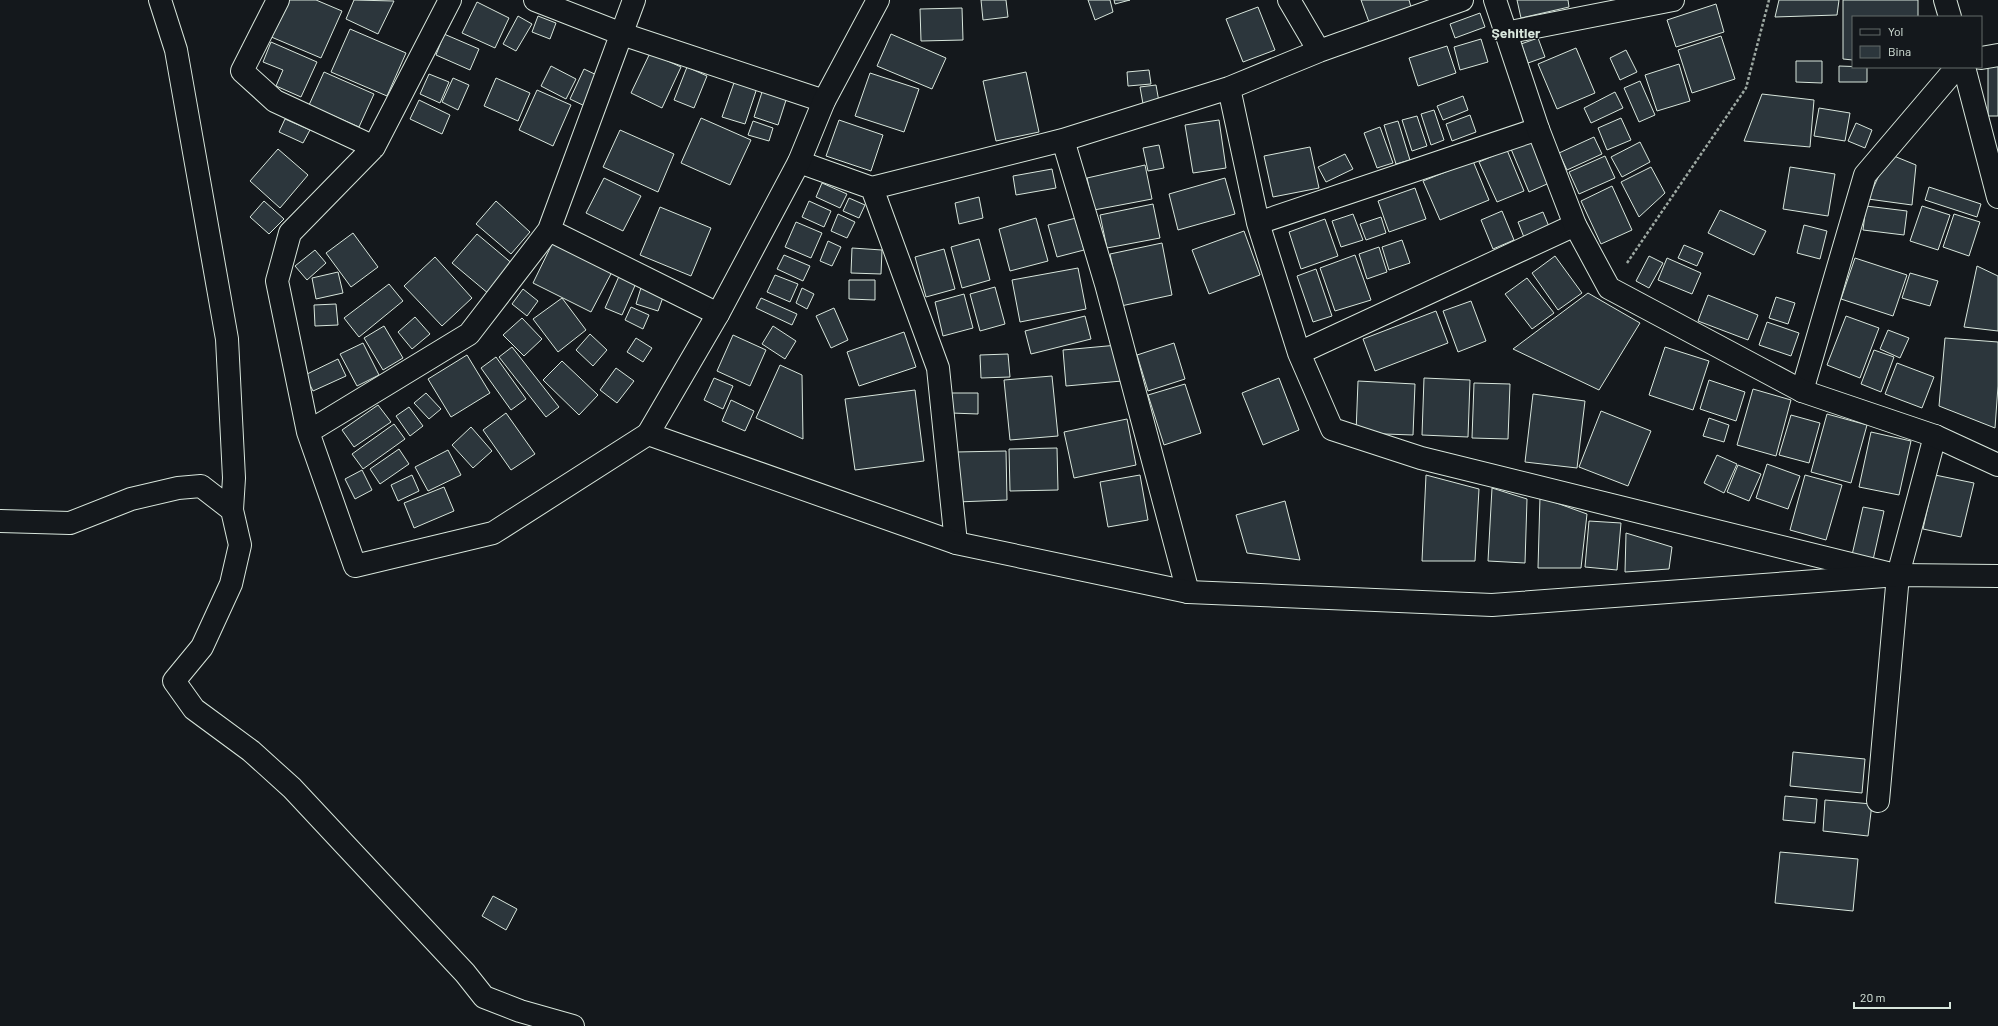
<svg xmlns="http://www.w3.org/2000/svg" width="1998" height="1026" viewBox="0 0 1998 1026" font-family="Barlow,sans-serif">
<rect width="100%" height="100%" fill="#14181c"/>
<path fill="#2c363c" stroke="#d8e6dc" d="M284,0H316L342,11L321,58L269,36Z
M354,0L394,1L378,34L346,19Z
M981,0H1006L1008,17L983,20Z
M1088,0H1110L1113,12L1095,20Z
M1114,0H1130L1115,4Z
M1361,0H1409L1411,7L1369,22Z
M1517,0H1568L1569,7L1521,18Z
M1779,0H1839L1837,15L1775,17Z
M1843,0H1918V17H1853V60L1843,59Z
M477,2L509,18L495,48L462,33Z
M1716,4L1724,32L1676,47L1667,20Z
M1258,7L1275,50L1243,62L1226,19Z
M962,8L963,40L921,41L920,9Z
M1480,13L1485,27L1455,38L1450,24Z
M518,16L532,24L516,51L503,44Z
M538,16L556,23L550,39L532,32Z
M350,29L406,53L387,96L331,72Z
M444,34L479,49L470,70L436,55Z
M891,34L946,58L932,89L877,66Z
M1721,36L1735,79L1692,93L1678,50Z
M1538,38L1545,57L1528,63L1521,44Z
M1481,39L1488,62L1460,70L1454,47Z
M271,42L317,62L301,97L276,86L283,70L263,62Z
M1447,46L1456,73L1418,86L1409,58Z
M1576,48L1595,93L1557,109L1538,64Z
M1626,50L1637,72L1620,80L1610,58Z
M650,53L681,67L662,108L631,93Z
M1796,61H1822V83L1796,82Z
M1988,61H1998V116H1988Z
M1679,64L1690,101L1657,111L1645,75Z
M551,66L576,79L566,99L541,86Z
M1839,66L1867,67V82H1839Z
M687,67L707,76L694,108L674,100Z
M584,69L603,78L589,108L570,99Z
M1149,70L1151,84L1128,86L1127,72Z
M324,72L374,94L359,127L309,105Z
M1026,72L1039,132L996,141L983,81Z
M870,73L919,89L904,132L855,116Z
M429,74L449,82L440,103L420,94Z
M453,78L469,85L458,110L442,102Z
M496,78L530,93L518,121L484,106Z
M735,80L757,88L745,124L722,117Z
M1640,81L1655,115L1639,122L1624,88Z
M1156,85L1159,102L1143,104L1140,87Z
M763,89L787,97L778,125L754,117Z
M537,90L571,105L553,146L519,130Z
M1615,92L1623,108L1591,123L1584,108Z
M1762,94L1814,100L1810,147L1744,141Z
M1463,96L1468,110L1443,120L1437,106Z
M419,100L450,115L442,134L410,119Z
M1819,108L1850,113L1845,141L1814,136Z
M1434,110L1444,140L1431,145L1421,114Z
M1470,115L1476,132L1452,141L1446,124Z
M1417,116L1427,146L1412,151L1402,120Z
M701,118L751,140L730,185L681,163Z
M1621,118L1631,140L1607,150L1598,128Z
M285,119L310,130L303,143L279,132Z
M839,120L883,135L871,171L826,156Z
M1219,120L1226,168L1193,173L1185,125Z
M753,121L773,128L769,141L748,135Z
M1398,121L1410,160L1396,164L1384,125Z
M1856,123L1872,130L1865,148L1848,141Z
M1380,127L1393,163L1377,168L1364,133Z
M620,130L674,154L658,192L603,167Z
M1594,137L1602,154L1567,170L1559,153Z
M1537,138L1556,180L1529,192L1511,149Z
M1640,142L1650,162L1622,177L1611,157Z
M1159,145L1164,168L1148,171L1143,148Z
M1310,147L1319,188L1273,197L1264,156Z
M278,149L308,175L280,208L250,181Z
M1507,150L1524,191L1497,202L1479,162Z
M1345,154L1353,169L1326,182L1318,167Z
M1889,154L1916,165L1912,205L1868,199Z
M1605,156L1615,178L1579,194L1569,172Z
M1473,161L1489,200L1440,220L1423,181Z
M1145,165L1152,199L1094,210L1087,178Z
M1651,167L1665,193L1639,217L1621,182Z
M1790,167L1835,174L1828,216L1783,209Z
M1052,169L1056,188L1016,195L1013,176Z
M604,178L641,196L623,231L586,213Z
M1225,178L1235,214L1178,230L1169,194Z
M822,183L847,194L840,208L816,197Z
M1612,186L1632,230L1601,244L1581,201Z
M1929,187L1981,204L1977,217L1925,200Z
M1415,188L1426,219L1389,232L1378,201Z
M979,197L983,218L959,224L955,203Z
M849,198L865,205L859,218L843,211Z
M264,201L284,219L269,234L250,217Z
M496,201L530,232L511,254L476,224Z
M809,201L831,211L824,227L802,217Z
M1153,204L1160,238L1107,248L1100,215Z
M1866,206L1907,211L1904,235L1863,230Z
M1922,206L1950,215L1938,250L1910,241Z
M660,207L711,228L691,276L640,255Z
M1720,210L1766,231L1754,255L1708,233Z
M1502,211L1514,240L1493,249L1481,220Z
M1543,212L1550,229L1525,240L1518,222Z
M838,214L855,222L847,238L831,231Z
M1353,214L1363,240L1341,247L1332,221Z
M1954,214L1980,222L1969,256L1943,247Z
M1381,217L1386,233L1366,240L1360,224Z
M1036,218L1048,261L1010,271L999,229Z
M1076,218L1084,250L1057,257L1048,225Z
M1325,219L1338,256L1301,269L1289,232Z
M796,222L822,233L811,258L785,247Z
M1804,225L1827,231L1820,259L1797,253Z
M1244,231L1260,275L1209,294L1192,250Z
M353,233L378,267L351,287L326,253Z
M477,234L514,265L489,294L452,263Z
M979,239L990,280L962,288L951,247Z
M554,240L613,270L591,312L533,283Z
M1402,240L1410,263L1389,270L1382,247Z
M828,241L841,247L832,266L820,261Z
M1162,243L1172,295L1121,306L1110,254Z
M1684,245L1703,253L1697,266L1678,258Z
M1379,247L1387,272L1367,279L1359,254Z
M852,248L882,250L881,274L851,273Z
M944,249L955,289L926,297L915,257Z
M315,250L326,263L307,280L295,266Z
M784,255L810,266L803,281L777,269Z
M1355,255L1371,300L1335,311L1320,268Z
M1555,256L1582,293L1558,310L1532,273Z
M1649,256L1663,263L1649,288L1636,281Z
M435,257L472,298L442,326L404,286Z
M1667,258L1701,273L1692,294L1658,280Z
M1855,258L1907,275L1893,316L1841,299Z
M1977,266L1998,276V331L1964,327Z
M1078,268L1086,309L1020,322L1012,280Z
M1316,269L1332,316L1313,322L1297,276Z
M338,272L343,293L316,299L312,278Z
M1910,273L1938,281L1930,306L1902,298Z
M620,274L637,281L622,315L605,308Z
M775,275L798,284L790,302L767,292Z
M1527,278L1554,313L1532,329L1505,294Z
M849,280H875V300L849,299Z
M643,281L666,289L658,311L636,304Z
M389,284L403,301L359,337L344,318Z
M995,287L1005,324L980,331L970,294Z
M802,288L814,294L807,309L796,303Z
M523,289L538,301L527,316L512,304Z
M1588,293L1640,323L1599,390L1513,349Z
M964,294L973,328L943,336L935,302Z
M1708,295L1758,315L1748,340L1698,321Z
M1776,297L1795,303L1788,324L1769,318Z
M562,298L586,330L558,352L533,319Z
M761,298L797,314L792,325L756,308Z
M1471,301L1486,341L1458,352L1443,311Z
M336,304L338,325L315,326L314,305Z
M631,307L649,315L643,329L625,320Z
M834,308L848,340L831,348L816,316Z
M1436,311L1448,343L1375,371L1363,339Z
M1085,316L1091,339L1031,354L1025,331Z
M1846,316L1879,328L1860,378L1827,365Z
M415,317L430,334L412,349L398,332Z
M522,318L542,339L524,356L503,335Z
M1767,322L1799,333L1791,356L1759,345Z
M384,326L403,358L383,370L364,338Z
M773,326L796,341L785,359L762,344Z
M1888,330L1909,338L1900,358L1880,349Z
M904,332L916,367L859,386L847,352Z
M590,334L607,350L593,366L576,350Z
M733,335L766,350L750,386L717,371Z
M636,338L652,348L643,362L627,352Z
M1945,338L1998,342V386L1995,428L1939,406Z
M363,343L379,375L357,386L340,354Z
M1174,343L1185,379L1148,391L1137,355Z
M1118,345L1122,381L1066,386L1063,350Z
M512,347L559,407L546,417L499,357Z
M1665,347L1709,361L1693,410L1649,395Z
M1874,350L1894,357L1881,392L1861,384Z
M1008,354L1010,377L981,378L980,355Z
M467,355L490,393L451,417L428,379Z
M496,357L526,399L511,410L481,368Z
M338,359L346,376L313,391L305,375Z
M562,361L598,395L579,415L543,380Z
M1897,363L1934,377L1922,408L1885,394Z
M780,365L802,375L803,439L756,418Z
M616,368L634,381L617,403L600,390Z
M1052,376L1058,436L1010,440L1004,380Z
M714,378L733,386L723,409L704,400Z
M1279,378L1299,430L1263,445L1242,393Z
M1424,378L1470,380L1468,437L1422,435Z
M1709,380L1745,392L1736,421L1700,409Z
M1358,381L1415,384L1413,435L1356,433Z
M1474,383L1510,384L1508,439L1472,438Z
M1185,384L1201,433L1164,445L1148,395Z
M1753,389L1791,400L1776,456L1737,445Z
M915,390L924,461L855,470L845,399Z
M426,393L441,409L429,419L414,403Z
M951,393H978V414L951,413Z
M1533,394L1585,401L1577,468L1525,462Z
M731,400L754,411L745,431L722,421Z
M378,405L391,422L354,447L342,430Z
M409,407L423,426L410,436L396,416Z
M1601,411L1651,431L1628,486L1579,467Z
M506,413L535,454L511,470L483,430Z
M1827,414L1867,425L1851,483L1811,472Z
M1791,415L1820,423L1809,463L1779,455Z
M1709,418L1729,425L1724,442L1703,436Z
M1127,419L1136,465L1074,478L1064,432Z
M394,424L405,439L363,469L352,454Z
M471,427L492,451L473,468L452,445Z
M1871,432L1911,441L1899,495L1859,487Z
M1057,448L1058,490L1010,491L1009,449Z
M399,449L409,464L380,484L370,469Z
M448,450L461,475L428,491L415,467Z
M1006,451L1007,500L957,502L956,452Z
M1717,455L1737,464L1724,493L1704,483Z
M1767,464L1800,476L1788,509L1756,498Z
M1738,465L1761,474L1749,501L1727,492Z
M362,470L372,490L355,499L345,479Z
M412,475L419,491L398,501L391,485Z
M1140,475L1148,520L1108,527L1100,482Z
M1426,475L1479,489L1475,561H1422Z
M1805,475L1842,485L1826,540L1790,530Z
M1935,475L1974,483L1961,537L1923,529Z
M444,487L454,511L414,528L404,503Z
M1492,488L1527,499L1525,563L1488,561Z
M1540,497L1587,514L1581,568H1538Z
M1285,501L1300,560L1247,553L1236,515Z
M1863,507L1884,511L1873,560L1852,555Z
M1589,521L1621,523L1617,570L1585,567Z
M1626,533L1672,547L1669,569L1625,572Z
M1793,752L1865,759L1862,793L1790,786Z
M1785,796L1817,799L1815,823L1783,820Z
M1825,800L1872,804L1868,836L1823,831Z
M1780,852L1858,859L1853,911L1775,903Z
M493,896L517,909L506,930L482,916Z"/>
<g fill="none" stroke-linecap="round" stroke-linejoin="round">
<g stroke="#d8e6dc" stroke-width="24">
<path id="street" d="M160,0L176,50L227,339L234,478L232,510
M278,0L242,71L275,101L374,147
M450,0L374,147L290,233L277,281L308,432L355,566L493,533L648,434
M535,0L622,34L824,101
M1289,0L1319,51
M1945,0L1950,17
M1505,33L1673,0
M1981,58L1998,55
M1964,67L1998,197
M1229,88L1258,223L1299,353L1332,429L1421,458L1891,574
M1063,140L1106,284L1188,592
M799,162L872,188L1063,140L1229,88L1319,51L1462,0
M872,188L938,368L956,543
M1258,223L1538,129
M549,230L718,314
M1299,353L1575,225
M1802,391L1865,175L1957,67
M308,432L469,334L549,230L634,0
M0,521L70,523L131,499L178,488L201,486L232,510L240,545L231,584L202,647L174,681L194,709L251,751L292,788L465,973L484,997L520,1011L573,1026
M1878,801L1898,575L1935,436"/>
</g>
<g stroke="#d8e6dc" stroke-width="24">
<path id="secondary" d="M878,0L824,101L799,162L718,314L648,434L956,543L1188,592L1492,605L1898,575L1998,576
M1495,0L1538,129L1575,225L1609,288L1802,391L1935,436L1998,465"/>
</g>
<path stroke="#9da8a2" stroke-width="2.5" stroke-dasharray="3 2" stroke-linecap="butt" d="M1627,263L1746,88L1769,0"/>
<use href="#street" stroke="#14181c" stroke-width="22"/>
<use href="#secondary" stroke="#14181c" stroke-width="22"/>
</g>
<g text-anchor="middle" stroke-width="3" stroke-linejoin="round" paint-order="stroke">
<g font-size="14" font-weight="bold" fill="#d8e6dc" stroke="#14181c">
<text x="1516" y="38">Şehitler</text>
</g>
</g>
<rect x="1852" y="16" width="130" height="52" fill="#14181c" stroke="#626a69"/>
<rect x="1860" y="29" width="20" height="6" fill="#14181c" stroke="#626a69"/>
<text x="1888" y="36" font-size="12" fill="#d8e6dc">Yol</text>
<rect x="1860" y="46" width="20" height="12" fill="#2c363c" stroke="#626a69"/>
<text x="1888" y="56" font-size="12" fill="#d8e6dc">Bina</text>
<path d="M1854 1002v6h96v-6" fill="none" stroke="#d8e6dc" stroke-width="2"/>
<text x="1860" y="1002" font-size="12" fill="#d8e6dc" stroke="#14181c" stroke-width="3" paint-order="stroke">20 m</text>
</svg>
